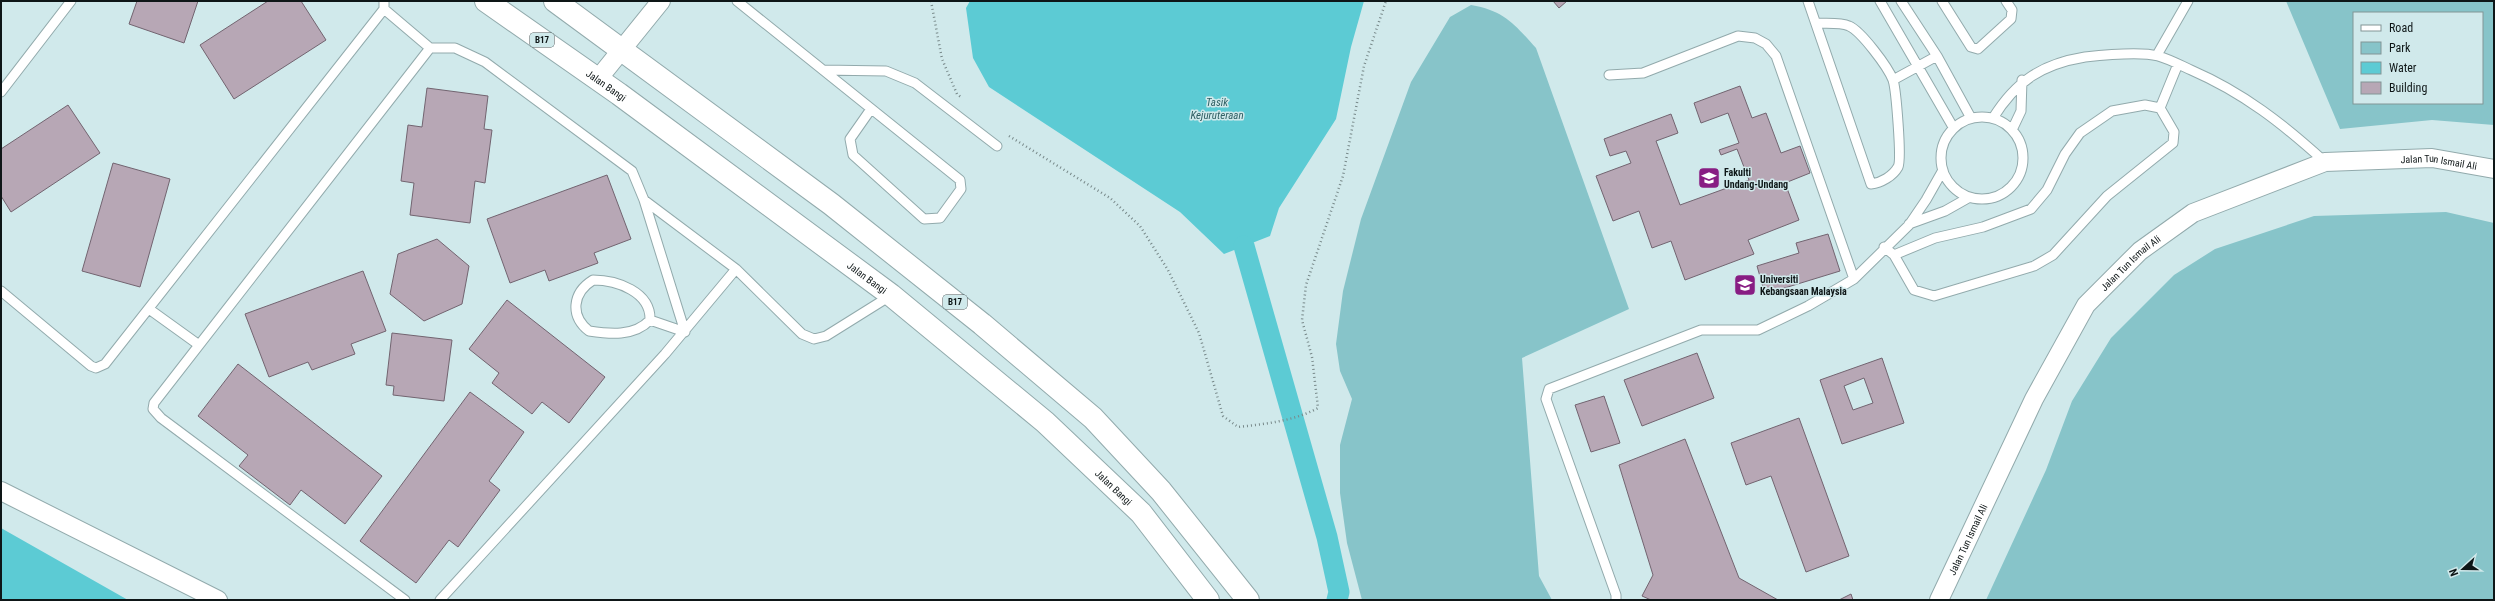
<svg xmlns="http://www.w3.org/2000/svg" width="2495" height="601" viewBox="0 0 2495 601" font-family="'Roboto Condensed',sans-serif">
<rect width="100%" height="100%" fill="#d0e9eb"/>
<path fill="#87c4c9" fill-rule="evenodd" d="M2286,1H2494V125L2432,120L2340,129ZM2354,13H2482V103H2354Z
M1471,5C1505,11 1514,24 1536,48L1629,309L1522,358L1539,576L1552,600H1362L1347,543L1340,493V445L1352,399L1340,371L1336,344L1343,291L1361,219L1411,82L1450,17Z
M2446,212L2494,223V600H1986L2046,470L2072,401L2111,338L2174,275L2215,249L2314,216Z"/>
<path fill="#5ccbd4" d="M970,1H1364L1351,47L1336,119L1279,208L1270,236L1224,254L1180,212L989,87L973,58L966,8Z
M1,528L128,600H1Z"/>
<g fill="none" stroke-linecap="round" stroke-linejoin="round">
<path stroke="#5ccbd4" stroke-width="21" d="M1244,246L1327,537L1339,592L1337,600"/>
</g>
<path fill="#b7a7b5" stroke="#726470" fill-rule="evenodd" d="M137,1H198L184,43L129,24Z
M268,1H301L326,40L234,99L200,45Z
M1553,1H1567L1559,8Z
M1740,86L1752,118L1766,113L1781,153L1800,146L1810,173L1785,183L1799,220L1748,240L1754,254L1685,280L1671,241L1652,248L1639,211L1613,221L1596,176L1631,163L1626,151L1610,156L1604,139L1671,114L1678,133L1656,141L1680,205L1749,180L1737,149L1721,155L1719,150L1739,143L1728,113L1701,123L1694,103Z
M427,88L488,96L484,129L492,130L485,183L475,181L470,223L410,215L414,183L401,181L408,125L422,127Z
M68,105L100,153L11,212L1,196V149Z
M113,163L170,179L140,287L82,271Z
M607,175L631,239L594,253L598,263L549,281L545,270L510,283L487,219Z
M1828,234L1840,271L1765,294L1757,266L1799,253L1796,243Z
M437,239L469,266L462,304L424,321L390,294L398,254Z
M363,271L386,331L351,344L355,354L312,370L308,362L269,377L245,314Z
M507,300L605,377L569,423L542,402L532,414L492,383L499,373L469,349Z
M392,333L452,340L444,401L393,395L394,386L386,385Z
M1697,353L1714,398L1642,426L1624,380Z
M1882,358L1904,423L1842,444L1820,380ZM1864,378L1873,403L1853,410L1844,386Z
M238,364L382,476L345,524L301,490L290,505L239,466L248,455L198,416Z
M470,392L524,432L489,481L500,490L458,547L449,540L416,583L360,541Z
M1604,396L1620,443L1591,452L1575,405Z
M1799,418L1849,556L1806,572L1771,476L1746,485L1731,443Z
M1685,439L1739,578L1778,600H1651L1642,596L1653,575L1619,465Z
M1851,594L1853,600H1839Z"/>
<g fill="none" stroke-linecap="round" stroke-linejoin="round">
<g stroke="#92aaac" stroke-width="11">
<path id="service" d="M737,1L960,180L961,189L940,218L924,219L853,155L850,139L871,109
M1808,1L1871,184C1881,183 1893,176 1898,167C1902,160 1896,89 1893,80C1888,67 1861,31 1849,26C1840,22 1825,24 1816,23
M1880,1L1953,127
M1901,1L1937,56L1971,118
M1942,1L1971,47L1978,49L2011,19L2012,10L2006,1
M384,9L430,48H455L485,62L632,171L644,200L736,269L802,334L814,339L826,336L890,296
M2157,55L2188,1
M823,70L886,71L915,83L997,146
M1609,75L1643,73L1738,36L1755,38L1766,44L1776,56L1854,279
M1893,80L1937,56
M1,92L71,1
M2160,108L2178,64
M1941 158a41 41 0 1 1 82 0a41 41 0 1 1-82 0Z
M1993,118C2016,81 2042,64 2085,57C2103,55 2140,51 2158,56C2169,59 2180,65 2191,70C2244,93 2283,124 2325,162
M2012,130L2021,111L2022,80
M644,200L685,332
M1909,224L1945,211L1968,198
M1884,247L1894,255L1914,290L1934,296L2034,266L2053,255L2107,196L2173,143L2174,132L2160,108L2145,105L2112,111L2080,133L2065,154L2047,190L2031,209L1983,227L1935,238L1894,255
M593,280C617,280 651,292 650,320C634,337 609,334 589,331C570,316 572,293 593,280Z
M1,291L91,366L96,368L105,364L384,9V1
M149,309L199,345
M650,320L685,332
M405,600L161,418L153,409L154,403L430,48
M440,600L665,354L736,269
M1616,600V595L1546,399L1549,389L1701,330H1758L1808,306L1854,279L1909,225L1926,200L1943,170"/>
</g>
<g stroke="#92aaac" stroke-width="20">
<g id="minor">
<path d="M598,79L661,1"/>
<path d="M1,491L218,600"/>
<path id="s1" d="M1939,600L2034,399L2086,305L2140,251L2193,213L2325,162L2432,158L2494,169"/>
</g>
</g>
<g stroke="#92aaac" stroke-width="24">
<g id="primary">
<path id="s2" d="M486,1L619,94L891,295L1045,422L1141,513L1208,600"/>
<path d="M555,1L831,204L982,324L1093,418L1161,491L1248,600"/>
</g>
</g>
<path stroke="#78898a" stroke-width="2.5" stroke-dasharray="1 3" stroke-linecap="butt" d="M931,1L942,59L957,94L962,98
M1009,136L1110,198L1140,226L1168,270L1199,333L1223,416L1238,427C1265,424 1294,421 1318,408L1312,357L1302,320L1306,285L1343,176L1364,66L1386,1"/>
<use href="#service" stroke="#fff" stroke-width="9"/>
<use href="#minor" stroke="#fff" stroke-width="18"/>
<use href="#primary" stroke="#fff" stroke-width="22"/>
</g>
<defs>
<g id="university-square" transform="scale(1.15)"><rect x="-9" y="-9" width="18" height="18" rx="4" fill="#881d83" stroke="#d0e9eb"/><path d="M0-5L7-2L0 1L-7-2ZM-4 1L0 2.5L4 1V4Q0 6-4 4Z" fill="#fff"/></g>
</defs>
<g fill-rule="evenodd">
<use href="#university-square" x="1709" y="178"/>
<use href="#university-square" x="1745" y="285"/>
</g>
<g text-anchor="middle" stroke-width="3" stroke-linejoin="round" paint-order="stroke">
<g fill="#d0e9eb" stroke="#485557" stroke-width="1">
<rect x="530" y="33" width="24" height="14" rx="3"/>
<rect x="943" y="295" width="24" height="14" rx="3"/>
</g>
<g font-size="9" font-weight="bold" fill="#0e1617">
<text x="542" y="43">B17</text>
<text x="955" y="305">B17</text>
</g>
<g font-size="10" fill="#0e1617" stroke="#d0e9eb">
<text dy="4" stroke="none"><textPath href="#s2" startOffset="147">Jalan Bangi</textPath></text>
<text dy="4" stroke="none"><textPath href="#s1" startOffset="727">Jalan Tun Ismail Ali</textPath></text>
<text dy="4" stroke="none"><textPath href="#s1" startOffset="391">Jalan Tun Ismail Ali</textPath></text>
<text dy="4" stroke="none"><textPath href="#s2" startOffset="471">Jalan Bangi</textPath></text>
<text dy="4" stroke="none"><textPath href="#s2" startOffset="795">Jalan Bangi</textPath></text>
<text dy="4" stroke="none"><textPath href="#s1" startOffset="67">Jalan Tun Ismail Ali</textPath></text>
</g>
<g font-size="10" font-weight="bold" fill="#0e1617" stroke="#d0e9eb" text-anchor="start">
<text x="1724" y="176">Fakulti<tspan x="1724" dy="12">Undang-Undang</tspan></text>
<text x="1760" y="283">Universiti<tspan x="1760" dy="12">Kebangsaan Malaysia</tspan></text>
</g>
<g font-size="11" font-style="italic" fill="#2f5f63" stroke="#d0e9eb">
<text x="1217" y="106">Tasik<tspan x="1217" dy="13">Kejuruteraan</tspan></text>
</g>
</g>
<rect width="2495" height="601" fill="none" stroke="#0e1617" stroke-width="4"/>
<rect x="2353" y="12" width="130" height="92" fill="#d0e9eb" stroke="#829596"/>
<rect x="2361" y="25" width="20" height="6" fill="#ffffff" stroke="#829596"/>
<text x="2389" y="32" font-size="12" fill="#0e1617">Road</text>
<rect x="2361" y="42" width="20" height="12" fill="#87c4c9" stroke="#829596"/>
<text x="2389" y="52" font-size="12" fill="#0e1617">Park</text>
<rect x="2361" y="62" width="20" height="12" fill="#5ccbd4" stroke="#829596"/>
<text x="2389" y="72" font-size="12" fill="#0e1617">Water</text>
<rect x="2361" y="82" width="20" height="12" fill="#b7a7b5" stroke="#829596"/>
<text x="2389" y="92" font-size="12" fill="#0e1617">Building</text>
<g transform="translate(2463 569) rotate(249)" stroke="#d0e9eb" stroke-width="3" paint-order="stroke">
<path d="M0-3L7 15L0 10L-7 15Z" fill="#0e1617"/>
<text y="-6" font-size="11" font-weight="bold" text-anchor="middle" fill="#0e1617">N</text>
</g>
</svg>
